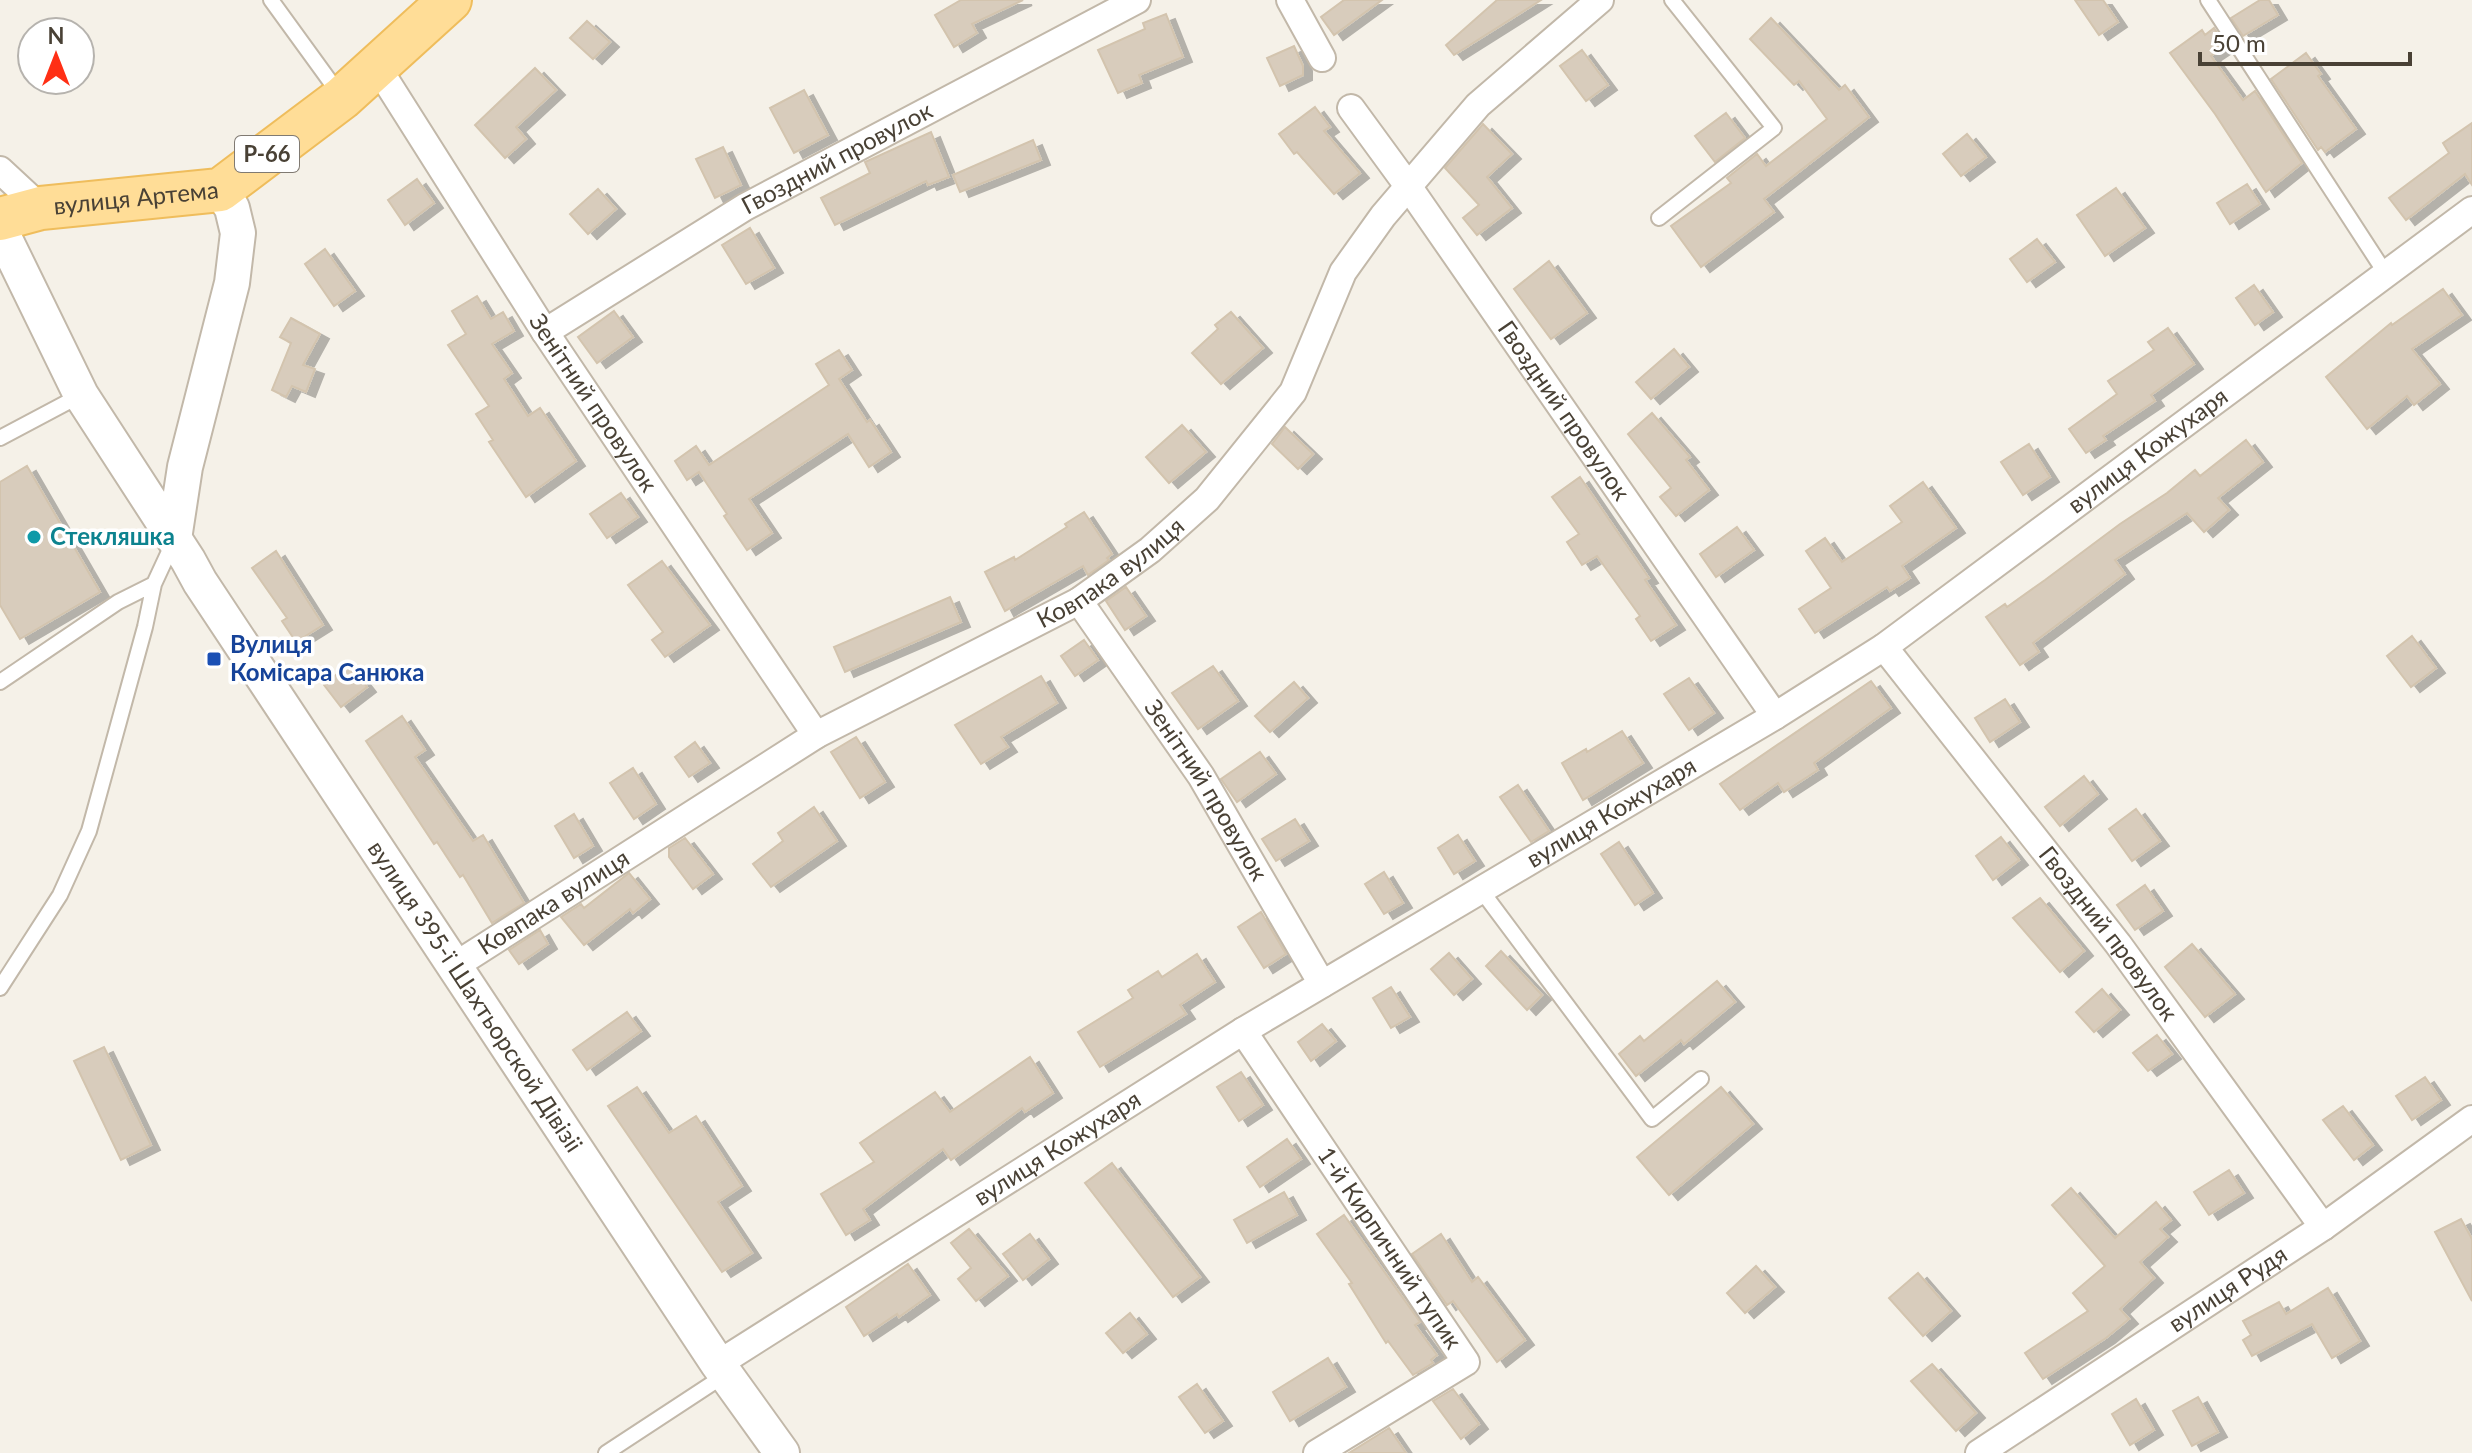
<svg xmlns="http://www.w3.org/2000/svg" width="2472" height="1453" viewBox="0 0 2472 1453" font-family="Lato,sans-serif">
<defs>
<filter id="shadow"><feDropShadow dx="9" dy="5" stdDeviation="0" flood-color="#0004"/></filter>
</defs>
<rect width="100%" height="100%" fill="#f5f1e8"/>
<path fill="#d8ccbc" stroke="#d3c4ae" stroke-width="2" filter="url(#shadow)" d="M961,0H1023L972,24L977,33L954,47L935,15Z
M1344,0H1382L1334,35L1321,17Z
M1497,0H1541L1454,55L1446,45Z
M2075,0H2103L2118,22L2099,35Z
M2260,0H2269L2278,15L2243,36L2231,18Z
M1166,14L1183,57L1139,75L1142,83L1118,93L1098,50L1145,29L1143,23Z
M1771,18L1839,90L1845,85L1869,117L1764,199L1774,212L1701,267L1671,226L1731,183L1727,178L1757,154L1766,166L1827,119L1799,81L1794,85L1750,39Z
M587,21L610,42L593,59L570,38Z
M2214,28L2226,46L2211,56L2243,100L2255,91L2302,163L2266,192L2215,114L2170,53L2202,30L2205,35Z
M1294,46L1303,66V75L1280,86L1267,58Z
M1582,50L1608,85L1586,101L1560,66Z
M2306,53L2321,74L2318,76L2356,129L2325,152L2321,147L2318,150L2271,79Z
M535,68L556,90L516,127L526,139L505,158L475,125Z
M804,90L828,135L794,153L770,108Z
M1315,107L1330,127L1324,131L1360,173L1334,194L1297,152L1294,154L1279,134Z
M1726,113L1745,138L1715,162L1695,136Z
M2472,123V185L2465,174L2406,220L2389,198L2449,153L2443,143Z
M1483,124L1512,154L1487,177L1512,208L1477,235L1463,218L1479,205L1445,168Z
M931,132L949,177L928,185L926,181L835,225L821,198L870,173L865,162Z
M1967,134L1986,157L1961,176L1943,154Z
M1033,140L1041,160L960,192L953,175Z
M723,147L741,185L715,198L696,159Z
M417,179L434,203L405,225L388,200Z
M2247,184L2260,204L2230,224L2217,203Z
M2116,188L2145,228L2105,256L2077,215Z
M598,189L616,209L588,234L570,214Z
M750,228L774,268L746,284L722,245Z
M2037,239L2055,262L2027,282L2010,259Z
M325,249L355,291L334,306L305,264Z
M1549,261L1587,313L1551,339L1514,289Z
M2254,285L2273,312L2255,325L2236,298Z
M2443,289L2462,315L2412,349L2440,384L2414,405L2407,396L2367,429L2326,377L2391,323L2392,325Z
M477,296L491,319L503,312L514,331L492,344L512,373L504,379L528,416L540,408L576,461L526,497L489,442L493,440L476,414L489,406L448,345L466,334L452,311Z
M614,311L633,337L597,363L578,337Z
M1231,312L1263,348L1221,384L1192,353L1218,329L1215,325Z
M291,318L320,334L303,365L315,369L306,392L292,386L286,397L272,390L291,343L280,337Z
M2168,328L2194,364L2151,395L2155,401L2103,436L2106,440L2086,453L2069,429L2117,394L2108,381L2154,350L2148,342Z
M1674,349L1689,367L1651,399L1636,382Z
M839,350L852,370L839,379L867,422L870,420L891,452L869,467L848,434L749,499L772,533L747,550L724,516L727,514L699,472L687,480L675,461L696,446L709,465L829,385L816,364Z
M1652,413L1690,457L1686,460L1709,490L1676,516L1660,497L1671,488L1628,434Z
M1182,425L1206,452L1169,483L1146,457Z
M1285,427L1313,454L1298,469L1272,444Z
M2246,440L2263,462L2218,498L2229,510L2204,532L2187,513L2115,560L2125,574L2033,643L2039,652L2020,665L1986,617L2005,604L2007,607L2045,580L2120,524L2167,493L2195,470L2200,476Z
M2029,444L2050,477L2023,495L2001,462Z
M27,466L100,592L20,639L0,605V482Z
M1580,477L1649,578L1645,580L1676,625L1651,641L1636,619L1640,616L1597,556L1582,565L1567,542L1579,534L1552,497Z
M1923,482L1956,528L1902,566L1910,578L1890,591L1887,587L1815,633L1799,609L1831,588L1806,551L1825,538L1842,562L1902,522L1890,506Z
M621,493L638,517L607,538L590,514Z
M1084,512L1112,554L1107,558L1109,560L1088,575L1083,566L1005,611L985,572L1014,557L1015,560L1067,527L1065,524Z
M1737,527L1754,550L1716,577L1700,554Z
M276,551L323,625L296,642L282,621L287,618L252,568Z
M662,561L710,625L665,657L652,640L663,632L628,585Z
M1126,587L1146,616L1125,630L1106,601Z
M950,597L961,622L845,672L834,647Z
M2412,636L2436,668L2411,687L2387,656Z
M1084,640L1098,660L1075,676L1061,656Z
M349,664L367,687L341,707L324,685Z
M1213,666L1238,701L1198,729L1172,693Z
M1041,676L1057,703L1001,737L1008,747L981,764L955,725Z
M1689,678L1714,713L1689,730L1664,694Z
M1871,681L1891,708L1814,763L1818,770L1784,792L1778,783L1740,810L1720,784Z
M1294,682L1308,698L1270,732L1255,716Z
M2005,699L2020,722L1990,742L1975,718Z
M402,716L425,750L415,757L473,841L483,835L524,903L492,923L463,875L460,877L437,842L434,844L366,741Z
M1622,731L1643,763L1583,800L1562,763L1586,749L1587,752Z
M856,737L885,782L860,798L831,752Z
M695,742L710,763L689,777L675,757Z
M1260,752L1276,774L1237,802L1221,779Z
M633,768L656,804L634,819L610,783Z
M2084,776L2098,794L2060,826L2045,807Z
M1518,785L1549,831L1531,842L1500,797Z
M814,807L837,841L771,887L753,864L783,841L778,833Z
M2136,809L2160,841L2132,861L2109,829Z
M574,814L593,846L574,858L555,826Z
M1295,819L1309,841L1276,861L1262,839Z
M1458,835L1475,861L1454,874L1438,848Z
M2001,837L2019,860L1993,880L1976,856Z
M685,838L713,874L693,889L669,857V848Z
M1619,842L1653,893L1635,905L1601,854Z
M1384,872L1403,903L1384,914L1365,884Z
M629,873L650,899L633,913L630,909L584,945L561,917L581,904L584,908Z
M2145,885L2163,911L2135,930L2117,905Z
M2040,898L2084,951L2060,972L2013,918Z
M1261,912L1286,954L1264,968L1238,927Z
M540,930L548,944L519,964L509,950Z
M2192,944L2235,994L2205,1017L2165,967Z
M1501,951L1542,995L1527,1010L1486,966Z
M1449,953L1472,979L1454,995L1431,969Z
M1197,954L1215,982L1180,1005L1186,1014L1100,1067L1078,1032L1133,998L1128,990L1158,971L1162,977Z
M1717,981L1735,1002L1684,1044L1681,1040L1636,1076L1619,1054L1640,1036L1644,1041Z
M1391,987L1410,1017L1391,1028L1373,998Z
M2102,989L2120,1010L2094,1032L2076,1012Z
M627,1012L641,1031L587,1070L573,1050Z
M1322,1024L1336,1041L1311,1061L1298,1042Z
M2157,1035L2172,1054L2148,1071L2133,1053Z
M104,1047L151,1145L121,1160L74,1061Z
M1030,1057L1053,1093L1025,1112L1022,1108L951,1160L943,1149L863,1209L870,1220L846,1235L821,1194L874,1162L860,1143L935,1092L950,1112Z
M1241,1072L1263,1105L1239,1121L1217,1087Z
M2425,1077L2441,1100L2412,1120L2396,1096Z
M637,1087L669,1133L696,1116L742,1186L718,1202L752,1253L722,1272L608,1106Z
M1721,1087L1753,1124L1669,1195L1637,1157Z
M2343,1106L2373,1145L2354,1160L2323,1120Z
M1287,1139L1301,1159L1260,1187L1247,1167Z
M1112,1163L1200,1277L1173,1297L1085,1183Z
M2229,1170L2244,1193L2209,1215L2194,1192Z
M2071,1188L2115,1238L2156,1202L2171,1220L2160,1229L2168,1237L2140,1262L2154,1278L2120,1309L2129,1319L2106,1338L2043,1379L2025,1353L2088,1311L2073,1293L2105,1266L2052,1205Z
M1284,1192L1297,1215L1247,1243L1234,1220Z
M1344,1215L1420,1322L1415,1325L1437,1355L1431,1360L1433,1363L1413,1375L1388,1341L1386,1343L1349,1284L1352,1283L1317,1234Z
M2461,1219L2472,1239V1301L2435,1232Z
M969,1229L1008,1276L976,1301L958,1279L971,1268L951,1243Z
M1030,1234L1049,1259L1023,1280L1003,1254Z
M1441,1234L1472,1282L1478,1277L1525,1340L1497,1362L1453,1301L1447,1305L1412,1254Z
M908,1264L930,1295L899,1317L897,1314L864,1336L846,1307Z
M1756,1266L1775,1287L1745,1313L1727,1293Z
M1918,1273L1951,1311L1923,1336L1889,1298Z
M2328,1288L2360,1341L2332,1358L2312,1324L2252,1356L2243,1340L2251,1335L2243,1321L2279,1302L2286,1314Z
M1130,1313L1147,1334L1123,1353L1106,1333Z
M1328,1358L1346,1387L1290,1421L1273,1392Z
M1932,1364L1976,1413L1956,1431L1911,1381Z
M1197,1384L1223,1421L1205,1433L1179,1397Z
M1453,1389L1479,1424L1461,1439L1433,1401Z
M2198,1397L2218,1432L2192,1446L2173,1411Z
M2136,1399L2154,1430L2130,1445L2112,1414Z
M1389,1428L1406,1453H1349Z"/>
<g fill="none" stroke-linecap="round" stroke-linejoin="round">
<g stroke="#c2b8a9" stroke-width="18">
<path id="service" d="M271,0L340,95
M2208,0L2386,274
M1659,218L1774,128L1672,0
M0,438L81,395
M0,682L118,602L154,584
M1481,890L1652,1119L1701,1079
M0,988L60,895L89,831L145,627L154,584L173,543
M606,1453L725,1375"/>
</g>
<g stroke="#c2b8a9" stroke-width="30">
<g id="minor">
<path d="M1290,0L1322,58"/>
<path id="s1" d="M378,68L545,332L816,735"/>
<path id="s2" d="M1351,108L1408,186L1775,716"/>
<path d="M0,170L41,208"/>
<path id="s3" d="M545,332L745,207L1137,0"/>
<path id="s4" d="M1079,601L1201,776L1322,984"/>
<path id="s5" d="M1884,647L2118,944L2323,1227"/>
<path id="s6" d="M456,965L816,735L1079,601L1150,550L1207,499L1293,392L1343,272L1383,216L1478,105L1600,0"/>
<path id="s7" d="M1243,1031L1466,1362L1317,1453"/>
<path id="s8" d="M718,1364L1243,1031L1775,716L1884,647L2472,210"/>
<path id="s9" d="M1979,1453L2323,1227L2472,1119"/>
</g>
</g>
<g stroke="#c2b8a9" stroke-width="38">
<g id="tertiary">
<path id="s10" d="M0,229L81,395L188,560L200,582L718,1364L782,1453"/>
<path d="M174,539L185,467L232,283L238,233L232,208L220,190"/>
</g>
</g>
<g stroke="#efbd5c" stroke-width="46">
<g id="primary">
<path id="s11" d="M0,219L41,208L220,190L342,98L450,0"/>
</g>
</g>
<use href="#service" stroke="#fff" stroke-width="14"/>
<use href="#minor" stroke="#fff" stroke-width="26"/>
<use href="#tertiary" stroke="#fff" stroke-width="34"/>
<use href="#primary" stroke="#ffdd97" stroke-width="42"/>
</g>
<circle fill="#0f9aa8" stroke="#fff" stroke-width="3" cx="34" cy="537" r="8"/>
<rect fill="#1a4fb4" stroke="#fff" stroke-width="3" x="206" y="651" width="16" height="16" rx="4"/>
<g text-anchor="middle" stroke-width="7" stroke-linejoin="round" paint-order="stroke">
<rect fill="#fff" stroke="#807a72" stroke-width="2" x="235" y="136" width="64" height="36" rx="6"/>
<g font-size="22" font-weight="bold" fill="#494135">
<text x="267" y="162">Р-66</text>
</g>
<g font-size="24" fill="#494135" stroke="#fff">
<text dy="8" stroke="none"><textPath href="#s3" startOffset="340">Гвоздний провулок</textPath></text>
<text dy="8" stroke="none"><textPath href="#s11" startOffset="138">вулиця Артема</textPath></text>
<text dy="8" stroke="none"><textPath href="#s1" startOffset="398">Зенітний провулок</textPath></text>
<text dy="8" stroke="none"><textPath href="#s2" startOffset="370">Гвоздний провулок</textPath></text>
<text dy="8" stroke="none"><textPath href="#s8" startOffset="1698">вулиця Кожухаря</textPath></text>
<text dy="8" stroke="none"><textPath href="#s6" startOffset="764">Ковпака вулиця</textPath></text>
<text dy="8" stroke="none"><textPath href="#s4" startOffset="228">Зенітний провулок</textPath></text>
<text dy="8" stroke="none"><textPath href="#s8" startOffset="1050">вулиця Кожухаря</textPath></text>
<text dy="8" stroke="none"><textPath href="#s6" startOffset="116">Ковпака вулиця</textPath></text>
<text dy="8" stroke="none"><textPath href="#s5" startOffset="364">Гвоздний провулок</textPath></text>
<text dy="8" stroke="none"><textPath href="#s10" startOffset="904">вулиця 395-ї Шахтьорской Дівізіі</textPath></text>
<text dy="8" stroke="none"><textPath href="#s8" startOffset="402">вулиця Кожухаря</textPath></text>
<text dy="8" stroke="none"><textPath href="#s7" startOffset="262">1-й Кирпичний тупик</textPath></text>
<text dy="8" stroke="none"><textPath href="#s9" startOffset="298">вулиця Рудя</textPath></text>
</g>
<g font-size="24" font-weight="bold" fill="#0d838f" stroke="#fff" text-anchor="start">
<text x="50" y="545">Стекляшка</text>
</g>
<g font-size="24" font-weight="bold" fill="#164399" stroke="#fff" text-anchor="start">
<text x="230" y="653">Вулиця<tspan x="230" dy="28">Комісара Санюка</tspan></text>
</g>
</g>
<g transform="translate(56 56)"><circle r="38" fill="#ffffff" stroke="#b6b3ae" stroke-width="2"/>
<path d="M0-6L14 30L0 20L-14 30Z" fill="#ff2f15"/>
<text y="-12" font-size="22" font-weight="bold" text-anchor="middle" fill="#494135">N</text>
</g>
<path d="M2200 52v12h210v-12" fill="none" stroke="#494135" stroke-width="4"/>
<text x="2212" y="52" font-size="24" fill="#494135" stroke="#ffffff" stroke-width="6" paint-order="stroke">50 m</text>
</svg>
